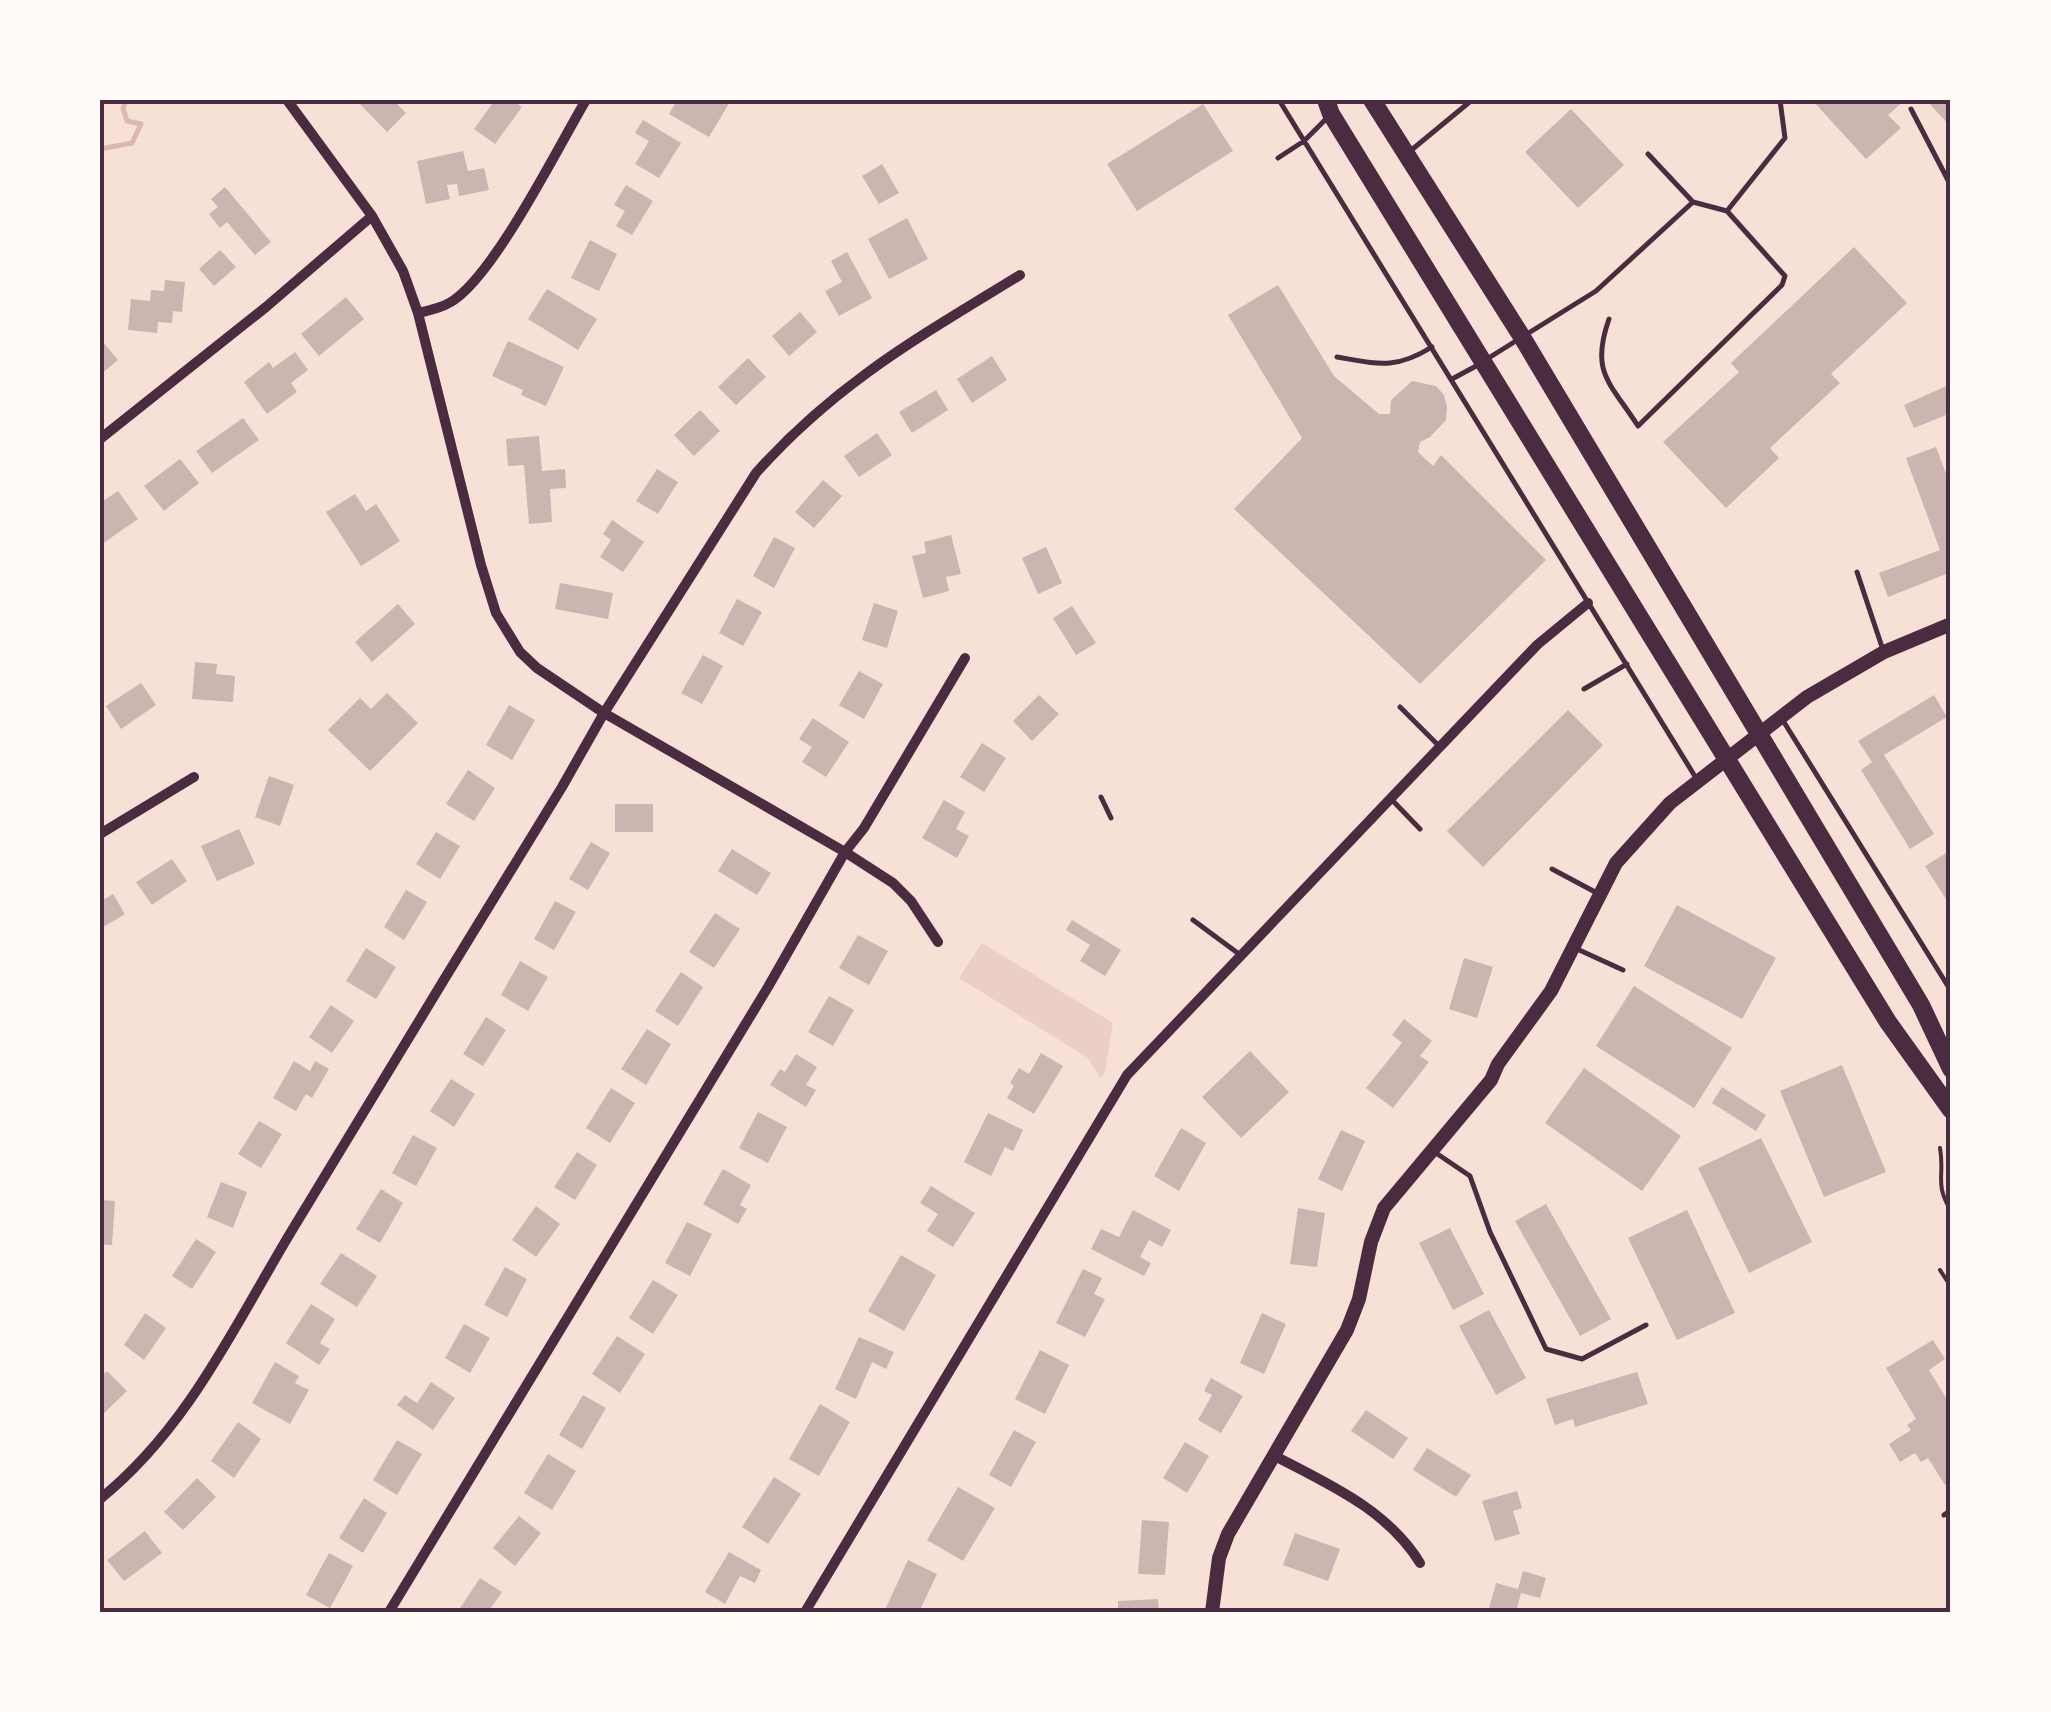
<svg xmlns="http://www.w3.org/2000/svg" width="2051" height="1712" viewBox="0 0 2051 1712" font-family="Karla,sans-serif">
<rect width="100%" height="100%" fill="#f7e1d7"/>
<path fill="#ebcfc5" d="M982,943L1113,1023L1105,1072L1100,1078L1088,1058L959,978Z"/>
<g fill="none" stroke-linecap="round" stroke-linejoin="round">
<path stroke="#dcb8b0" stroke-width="5" d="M100,149L132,143L141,124L127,121L123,108L126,100"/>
</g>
<path fill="#ccb4b1" d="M362,100H393L406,113L387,132L359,103Z
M495,100H512L522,107L495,144L474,129Z
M677,100H731L709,137L669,114Z
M1812,100H1905L1888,115L1901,128L1866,159Z
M1926,100H1951V127Z
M1203,104L1233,151L1137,211L1107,164Z
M1571,109L1624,165L1578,208L1525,152Z
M643,120L681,143L659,178L635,164L649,141L635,133Z
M463,151L468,171L484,168L489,190L459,196L457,184L447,185L450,199L426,204L417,161Z
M882,164L899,193L879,204L862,176Z
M626,185L653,201L632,235L616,226L625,211L614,205Z
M225,187L271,242L255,255L227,222L220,228L209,214L218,207L211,199Z
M907,218L928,259L889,279L868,239Z
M590,240L617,254L599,291L571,278Z
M1854,247L1907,303L1831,374L1840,383L1770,448L1779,458L1726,508L1663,442L1739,372L1731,363Z
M220,250L236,267L214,286L199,269Z
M847,252L872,298L839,316L825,291L842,282L831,261Z
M165,280L185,282L182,312L173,311L172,323L158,322L157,333L128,330L131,299L150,301L151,290L164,291Z
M1278,285L1334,376L1379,414H1390L1391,400L1412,381L1436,386L1444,395L1447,406L1446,420L1430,437L1420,442L1418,452L1433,466L1441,455L1546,560L1420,684L1234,509L1302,438L1228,315Z
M547,289L597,319L578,350L528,319Z
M346,297L364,319L319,356L301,334Z
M800,312L817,332L789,356L772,336Z
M508,341L564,367L546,406L521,395L523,390L492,376Z
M103,342L118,360L100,375V344Z
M295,352L308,370L291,383L297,392L267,414L244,382L269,362L273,368Z
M992,356L1007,380L972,403L957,379Z
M748,358L766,377L736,405L718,387Z
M1951,384V413L1914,428L1904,405Z
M936,390L948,410L912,433L899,412Z
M700,410L720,431L694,456L674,435Z
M243,418L259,440L212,473L196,451Z
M877,433L892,455L859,477L844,456Z
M539,436L542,471L565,469L566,488L550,489L552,522L529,524L524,465L508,466L506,439Z
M1936,447L1951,487V572L1888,597L1879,573L1940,550L1906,458Z
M180,459L199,483L164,511L144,486Z
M657,469L678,482L658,514L636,501Z
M823,480L842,496L814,528L795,512Z
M118,491L138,519L102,544L100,503Z
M355,494L366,511L376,504L400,541L361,566L326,512Z
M612,520L644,542L623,572L600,557L611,540L603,534Z
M951,535L961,574L946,577L949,591L923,598L912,556L926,553L924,542Z
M774,537L795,548L774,588L753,576Z
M1046,547L1062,583L1038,594L1022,558Z
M560,583L613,593L608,619L555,609Z
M737,599L762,612L743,646L719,633Z
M874,603L898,611L887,648L862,640Z
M398,604L415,624L372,662L355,642Z
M1072,606L1096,643L1076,655L1053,618Z
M703,655L723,666L702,704L681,693Z
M195,662L217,664L216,674L235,676L233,702L192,699Z
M859,671L883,684L864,719L839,705Z
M141,683L156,705L121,729L106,706Z
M387,693L418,723L370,771L328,730L360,698L371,709Z
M1039,695L1059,714L1032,741L1013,721Z
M1934,695L1947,717L1884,755L1934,834L1910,849L1861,770L1872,762L1858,741Z
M509,705L535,720L512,760L486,745Z
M1568,710L1603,745L1483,867L1447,831Z
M813,718L849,742L826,777L802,762L812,747L799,739Z
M982,743L1006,758L984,792L960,777Z
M468,770L495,788L474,821L446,804Z
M269,776L294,785L280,826L255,817Z
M944,800L965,812L956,829L969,836L957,858L922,838Z
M615,804H653V832H615Z
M239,829L255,864L217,881L201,846Z
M436,832L460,846L440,879L416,864Z
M591,842L610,853L588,890L569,879Z
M732,849L771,873L757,895L718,871Z
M1948,852L1951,857V907L1925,866Z
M172,859L187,881L152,905L136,882Z
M406,890L427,902L404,940L384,927Z
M113,894L125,914L100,929V902Z
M555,901L576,912L554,950L534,939Z
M1677,905L1776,958L1742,1019L1644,966Z
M715,913L740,929L714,968L689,952Z
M1072,920L1121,950L1105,976L1080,961L1090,945L1066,930Z
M858,935L888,951L869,985L839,968Z
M366,948L396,967L376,999L346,981Z
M1464,958L1493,967L1477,1018L1449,1009Z
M520,961L548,977L528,1011L501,995Z
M681,972L703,987L678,1026L655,1011Z
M1634,986L1732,1048L1694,1108L1596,1046Z
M829,996L854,1010L833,1046L808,1032Z
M331,1005L354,1021L332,1053L309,1037Z
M486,1017L506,1030L483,1066L463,1054Z
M1404,1019L1432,1041L1420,1056L1429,1062L1393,1108L1366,1088L1402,1043L1392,1035Z
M647,1029L671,1044L646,1085L621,1069Z
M1250,1051L1289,1092L1241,1138L1202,1097Z
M1041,1053L1063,1066L1034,1114L1007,1098L1014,1086L1010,1083L1019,1068L1029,1074Z
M796,1054L817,1067L806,1085L816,1090L806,1107L770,1085L780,1069L785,1072Z
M294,1061L310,1071L315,1061L329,1069L312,1098L306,1094L296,1111L273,1098Z
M1842,1065L1886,1172L1824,1197L1780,1091Z
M1584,1068L1681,1136L1642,1191L1545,1123Z
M451,1079L475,1094L454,1127L430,1111Z
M1722,1087L1766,1115L1756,1131L1712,1103Z
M611,1088L635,1103L610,1143L586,1128Z
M758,1112L787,1127L768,1163L739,1148Z
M988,1113L1023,1130L1013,1151L1005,1147L991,1176L964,1162Z
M259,1121L282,1134L261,1168L238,1154Z
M1181,1128L1206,1143L1179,1191L1154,1176Z
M1341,1130L1365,1141L1342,1191L1318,1179Z
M413,1135L437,1148L416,1186L392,1173Z
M1761,1138L1812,1242L1749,1273L1698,1168Z
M577,1152L597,1165L575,1200L554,1187Z
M723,1169L751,1185L740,1205L747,1209L738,1224L703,1204Z
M221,1182L247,1192L233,1228L207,1217Z
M931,1186L975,1213L953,1247L927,1231L938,1214L920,1203Z
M381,1189L403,1203L380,1243L356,1229Z
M100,1200L115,1201L112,1245L100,1244Z
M1546,1204L1611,1319L1580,1336L1515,1221Z
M536,1206L560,1224L536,1257L512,1240Z
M1298,1208L1325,1213L1317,1267L1290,1264Z
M1133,1210L1171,1230L1162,1247L1149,1240L1140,1257L1151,1263L1144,1276L1091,1249L1101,1229L1119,1237Z
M1687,1210L1735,1313L1677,1340L1628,1238Z
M687,1222L712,1234L690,1276L665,1263Z
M1450,1228L1484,1294L1453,1310L1419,1243Z
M196,1239L216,1252L192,1289L172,1276Z
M341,1253L377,1276L357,1307L320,1284Z
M901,1255L936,1275L904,1331L868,1311Z
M505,1267L527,1279L507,1317L484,1305Z
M1083,1269L1102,1278L1094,1294L1105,1299L1085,1337L1056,1323Z
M653,1280L678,1295L653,1334L629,1318Z
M311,1304L335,1319L320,1343L330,1349L319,1365L286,1343Z
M1489,1310L1526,1378L1496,1395L1459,1326Z
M145,1313L166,1328L144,1360L124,1345Z
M1262,1313L1286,1324L1264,1374L1240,1363Z
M464,1324L490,1338L470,1373L445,1358Z
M617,1336L645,1354L620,1393L592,1374Z
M859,1337L894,1352L886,1369L872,1362L856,1399L835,1389Z
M1933,1340L1945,1359L1929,1370L1951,1406V1481L1945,1485L1928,1458L1921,1462L1915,1453L1900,1462L1889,1444L1911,1430L1907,1425L1916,1419L1886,1368Z
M1040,1350L1069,1365L1045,1414L1015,1399Z
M275,1362L299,1376L295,1383L309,1390L290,1424L252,1403Z
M107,1371L127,1391L100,1417V1377Z
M1637,1372L1648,1404L1575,1427L1573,1419L1555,1425L1546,1399Z
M1211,1378L1243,1396L1221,1433L1198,1420L1212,1395L1204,1391Z
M431,1382L455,1398L433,1430L397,1405L405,1395L417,1403Z
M583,1395L606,1408L582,1449L559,1435Z
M820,1404L850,1422L819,1476L789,1459Z
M1366,1410L1408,1438L1393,1459L1351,1431Z
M238,1422L261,1439L234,1478L211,1461Z
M1014,1430L1036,1442L1011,1487L989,1475Z
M397,1440L422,1454L397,1495L373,1480Z
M1185,1442L1209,1456L1187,1493L1163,1478Z
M1427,1448L1471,1475L1456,1497L1413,1470Z
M548,1454L576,1471L552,1510L524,1493Z
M774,1477L801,1494L768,1544L742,1527Z
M197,1478L216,1497L183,1530L164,1512Z
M958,1487L995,1508L963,1561L927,1540Z
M1517,1491L1522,1508L1513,1511L1520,1534L1495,1541L1482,1501Z
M364,1498L387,1513L363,1553L339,1538Z
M519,1516L541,1533L515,1566L493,1548Z
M1142,1520L1169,1522L1165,1575L1138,1574Z
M145,1531L162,1553L124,1581L107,1560Z
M1295,1533L1340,1549L1328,1581L1283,1565Z
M729,1552L761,1570L755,1583L740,1576L725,1604L705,1592Z
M329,1553L353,1566L330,1608L306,1595Z
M908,1560L937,1574L919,1612H884Z
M1523,1571L1546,1578L1540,1598L1521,1593L1516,1612H1488L1496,1583L1518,1589Z
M480,1578L502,1592L488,1612H465L460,1608Z
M1158,1599L1159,1612H1118V1601Z"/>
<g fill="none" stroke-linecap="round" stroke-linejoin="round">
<path stroke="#4a2c40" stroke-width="4" d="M1940,1148C1945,1176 1934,1183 1951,1211
M1940,1270L1951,1287"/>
<path stroke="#4a2c40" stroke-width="5" d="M1279,100L1696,778
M1911,109L1951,186
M1409,152L1472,100
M1278,158L1304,141L1329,116
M1727,211L1785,138L1780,100
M1609,319C1590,373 1610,382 1638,426L1782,285L1785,276L1727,211L1693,202
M1337,357C1378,364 1395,370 1432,347
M1487,359L1596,291L1693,202L1648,154
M1452,379L1478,365
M1857,572L1883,650
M1584,689L1627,664
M1400,707L1438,745
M1782,719L1951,991
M1101,797L1111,818
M1392,800L1420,829
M1552,869L1597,893
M1193,920L1239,954
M1577,949L1623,970
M1436,1153L1470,1176L1490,1232L1546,1349L1582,1359L1646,1325
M1944,1515L1951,1510"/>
<path stroke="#4a2c40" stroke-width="10" d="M287,100L372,216L403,271L418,313L481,565L496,613L520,652L537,668L604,713L845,852L893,883L911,901L938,942
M418,313C431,310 444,307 454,300C497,270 557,149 586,100
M100,439L266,307L372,216
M100,834L194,777
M1273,1455C1328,1484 1387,1509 1420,1563
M100,1499C191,1426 238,1318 297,1222C385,1076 473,932 562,787L604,713L756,473C836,383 919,337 1020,275
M389,1612L768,987L845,852L864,828L965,658
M805,1612L1127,1075L1537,645L1588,603"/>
<path stroke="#4a2c40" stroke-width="14" d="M1212,1612L1219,1558L1228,1534L1347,1330L1359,1299L1371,1242L1384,1208L1491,1080L1498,1064L1551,991L1616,863L1670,803L1807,697L1884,652L1951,624"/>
<path stroke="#4a2c40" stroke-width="18" d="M1326,100L1331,114L1888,1022L1951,1110
M1372,100L1522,337L1921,1005L1951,1069"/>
</g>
<rect width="2051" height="1712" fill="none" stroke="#fffaf5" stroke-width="205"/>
<rect x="102" y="102" width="1846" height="1508" fill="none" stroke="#4a2c40" stroke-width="4"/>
</svg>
